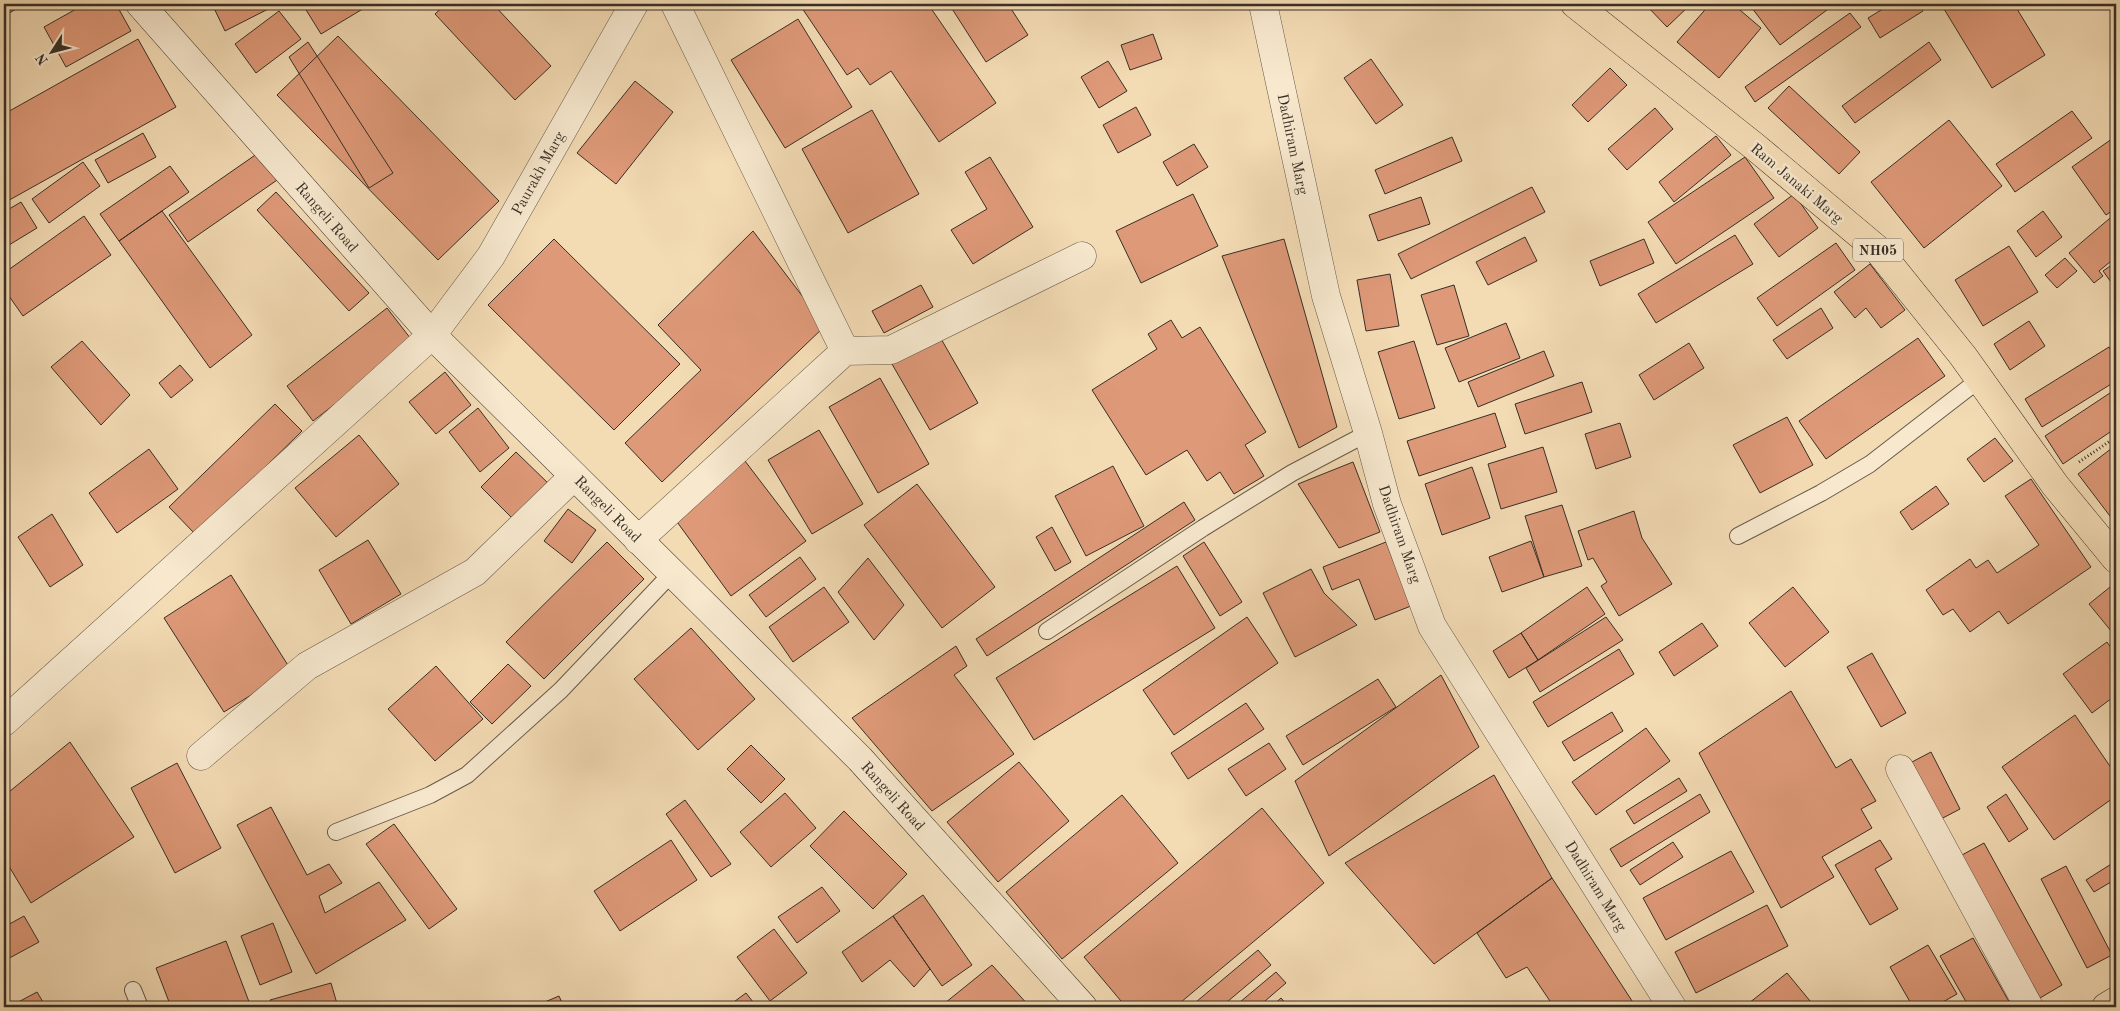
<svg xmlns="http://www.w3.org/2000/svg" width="2120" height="1011" viewBox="0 0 2120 1011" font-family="'Old Standard TT',serif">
<rect width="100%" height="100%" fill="#f3dbb4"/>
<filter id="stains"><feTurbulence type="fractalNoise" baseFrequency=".004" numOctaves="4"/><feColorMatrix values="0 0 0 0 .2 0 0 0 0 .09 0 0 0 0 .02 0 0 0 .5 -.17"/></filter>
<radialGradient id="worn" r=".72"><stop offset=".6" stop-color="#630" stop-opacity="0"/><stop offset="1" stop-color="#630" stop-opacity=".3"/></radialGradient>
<path fill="#de9978" stroke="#382f26" d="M4,4H25L4,16Z
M85,4H116L131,31L66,67L44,27Z
M212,4H278L225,31Z
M305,4H371L321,34L303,5Z
M446,4H493L551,66L515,100L435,14Z
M809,4H928L996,103L939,142L891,71L870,85L858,68L847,75L802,8Z
M949,4H1008L1028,35L986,62Z
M1645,4H1691L1667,27Z
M1710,4H1733L1761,28L1719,78L1677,42Z
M1749,4H1835L1780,45Z
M1891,4H1919L1923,11L1880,38L1868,18Z
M1941,4H2014L2045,55L1992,88Z
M279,11L301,39L256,73L235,44Z
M1850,13L1861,27L1755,102L1745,87Z
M798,19L852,107L785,148L731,60Z
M1153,34L1162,59L1130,70L1121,45Z
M338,36L499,201L438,260L277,95Z
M138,39L176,107L4,203V114Z
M308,42L393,173L369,188L289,57Z
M1929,42L1941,60L1855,123L1842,106Z
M1371,59L1403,105L1376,124L1344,78Z
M1108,61L1127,91L1099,108L1081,77Z
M1610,68L1627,85L1588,122L1572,105Z
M635,81L673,112L616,184L577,153Z
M1789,86L1860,152L1839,174L1768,108Z
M1136,107L1151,135L1118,153L1103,125Z
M1655,108L1673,129L1627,170L1608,149Z
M872,110L919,194L848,233L802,149Z
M2072,111L2092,138L2015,192L1996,164Z
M1949,120L2002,186L1924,248L1871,182Z
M143,133L156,157L108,183L95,160Z
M1716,136L1731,155L1674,202L1659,182Z
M2116,136V208L2106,215L2072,167Z
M1452,137L1462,161L1385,194L1375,170Z
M1194,144L1208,167L1177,186L1163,162Z
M261,151L280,178L188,242L169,215Z
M990,157L1033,227L973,264L951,230L987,209L965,172Z
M1745,157L1774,198L1676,264L1648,222Z
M83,162L100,186L49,223L32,199Z
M170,166L189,192L119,241L100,214Z
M1532,187L1545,212L1411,279L1398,254Z
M276,192L369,293L349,311L257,210Z
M1193,194L1218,246L1141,283L1116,231Z
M1794,194L1818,228L1779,257L1754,224Z
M1421,197L1430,224L1378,241L1369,215Z
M21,202L37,228L4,248V212Z
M162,211L252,335L210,368L119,241Z
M2043,211L2062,237L2036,257L2017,231Z
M2116,213V257L2099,271L2103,276L2094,283L2069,253Z
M84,216L111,255L23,316L4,289V273Z
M753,231L825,326L662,482L625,443L701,370L658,325Z
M1735,235L1753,264L1656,323L1638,294Z
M1525,237L1537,261L1488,285L1476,262Z
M554,239L680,364L614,430L488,305Z
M1284,239L1337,427L1299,448L1222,256Z
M1644,239L1654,263L1600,286L1590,261Z
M1836,243L1855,270L1777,326L1757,298Z
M2009,246L2038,292L1983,326L1955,280Z
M2065,258L2077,271L2057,288L2045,275Z
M2116,262V289L2103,271Z
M1870,264L1905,310L1881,328L1866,308L1855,318L1834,292Z
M1390,274L1399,326L1366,331L1357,280Z
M921,285L933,307L884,333L872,311Z
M1454,285L1469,336L1437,345L1421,295Z
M387,308L414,343L313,421L287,386Z
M1821,308L1833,328L1787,359L1773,340Z
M1171,320L1182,338L1200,327L1266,432L1245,445L1264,476L1234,494L1220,472L1207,481L1187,450L1146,475L1092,390L1157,349L1148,334Z
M2029,321L2045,346L2010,370L1994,344Z
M1506,323L1520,358L1459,382L1445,348Z
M940,337L978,403L930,430L892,364Z
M1918,338L1945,376L1826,459L1799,421Z
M82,341L130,395L101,425L51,367Z
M1414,341L1435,408L1399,419L1378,352Z
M1689,343L1704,368L1654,400L1639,375Z
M2109,347L2116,360V381L2042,427L2025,399Z
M1544,351L1554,376L1478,407L1468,382Z
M180,365L193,380L171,398L159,383Z
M445,372L471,405L436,434L409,402Z
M880,378L929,464L878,493L829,407Z
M1582,382L1592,412L1525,434L1515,404Z
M2116,389V428L2063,464L2045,436Z
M275,404L302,431L196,535L169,507Z
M478,408L509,448L480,472L449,432Z
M1495,413L1506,447L1419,476L1407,441Z
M1787,417L1813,465L1760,493L1733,445Z
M1620,423L1631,457L1596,469L1585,434Z
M819,430L863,504L812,534L768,460Z
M359,435L399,484L336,537L295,488Z
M1995,438L2013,461L1984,482L1967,459Z
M2116,445V524L2078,474Z
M1543,447L1557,492L1501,509L1488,464Z
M149,449L178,489L117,533L89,493Z
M516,452L551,486L516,522L481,487Z
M745,461L806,541L731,596L672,515Z
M1353,462L1380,532L1339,548L1298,484Z
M1113,466L1144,526L1086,556L1055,496Z
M1472,467L1490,518L1442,535L1425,484Z
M2031,479L2091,567L2008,624L1999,611L1970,632L1953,609L1943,615L1926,590L1970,559L1976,568L1988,560L1997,573L2039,545L2005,496Z
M917,484L995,587L942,628L864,525Z
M1936,486L1949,504L1912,530L1900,512Z
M1184,502L1195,520L987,656L976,639Z
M1562,505L1582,566L1544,577L1525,516Z
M568,509L596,530L572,563L544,541Z
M1634,511L1642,538L1672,584L1619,616L1601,586L1607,582L1593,558L1588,560L1578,531Z
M52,514L83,565L50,587L18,537Z
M1052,527L1071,562L1055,571L1036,537Z
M368,540L401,594L351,624L319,570Z
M1531,541L1544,577L1502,592L1489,557Z
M607,542L644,579L544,679L506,642Z
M1204,542L1242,602L1220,616L1183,556Z
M1386,542L1411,606L1375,620L1359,579L1332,590L1323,567Z
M800,557L816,579L766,617L749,595Z
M868,558L904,605L874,640L838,592Z
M1177,566L1215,628L1034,740L996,678Z
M1311,569L1324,593L1357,625L1295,657L1263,593Z
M231,575L291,670L224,712L164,618Z
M2115,583L2116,584V637L2089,604Z
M824,587L849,622L793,662L769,627Z
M1587,587L1605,614L1538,660L1521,633Z
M1793,587L1829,632L1785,667L1749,623Z
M1247,617L1278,663L1174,735L1143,690Z
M1606,617L1623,640L1540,692L1526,668Z
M1702,623L1718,646L1674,676L1659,652Z
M691,628L755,699L698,750L634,679Z
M1521,633L1538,660L1509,678L1493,651Z
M2107,642L2116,655V695L2092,713L2063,674Z
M956,646L967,666L954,675L1014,754L932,811L852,718Z
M1619,649L1634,674L1548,727L1533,702Z
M1872,653L1906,713L1881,727L1847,667Z
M508,664L531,686L492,724L470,702Z
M436,666L483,719L435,761L388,709Z
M1441,675L1479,747L1329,856L1295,781Z
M1378,679L1396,707L1303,765L1286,736Z
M1791,691L1836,768L1851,759L1876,801L1861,809L1872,828L1822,857L1834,877L1781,908L1699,753Z
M1246,703L1264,729L1188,779L1171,753Z
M1612,712L1623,731L1574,761L1562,742Z
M2075,715L2116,775V796L2054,840L2002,767Z
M1646,728L1670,761L1596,815L1572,782Z
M2116,730V741L2112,733Z
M70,742L134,837L31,903L4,858V796Z
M1269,743L1286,769L1246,796L1228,769Z
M751,745L785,779L761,803L727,769Z
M1931,752L1960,809L1941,819L1912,762Z
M1019,762L1069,821L998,882L947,822Z
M177,763L221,848L175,873L131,788Z
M1494,775L1552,878L1434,964L1345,863Z
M1679,778L1687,791L1634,824L1626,811Z
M785,793L816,828L771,867L740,832Z
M1700,794L1710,812L1621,867L1610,849Z
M2006,794L2028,829L2009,842L1987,807Z
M1122,795L1178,863L1062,959L1006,892Z
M685,800L731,864L711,877L666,814Z
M271,807L307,875L329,864L342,883L319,896L325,913L379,882L406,920L316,974L237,825Z
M1262,808L1324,883L1175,1007H1126L1084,957Z
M844,811L907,874L873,909L810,846Z
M394,824L457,909L429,929L366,844Z
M671,840L697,880L620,931L594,891Z
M1880,840L1892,859L1875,869L1898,909L1870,925L1835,865Z
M1673,842L1683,857L1640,885L1630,870Z
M1984,843L2062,985L2040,998L1962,855Z
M1731,851L1754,892L1666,940L1643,898Z
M2116,861V879L2094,892L2086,880Z
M2066,866L2112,955L2087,968L2041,879Z
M1552,878L1636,1007H1554L1527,967L1506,978L1477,933Z
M822,887L840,911L797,943L778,917Z
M923,895L972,965L942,986L893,916Z
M1767,905L1788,946L1696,993L1675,952Z
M24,916L39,942L4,961V927Z
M893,916L930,969L914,987L890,960L862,982L842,952Z
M273,923L292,972L260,985L241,936Z
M774,929L807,973L770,1001L737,957Z
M1973,938L2012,1007H1969L1940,956Z
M226,941L251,1007H171L156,968Z
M1928,945L1957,994L1934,1007H1913L1890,967Z
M1258,950L1271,965L1221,1007H1190Z
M992,965L1030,1007H940Z
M1276,972L1286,983L1258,1007H1234Z
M1787,973L1815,1007H1744Z
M331,983L338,1007H272L270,1000Z
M37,992L46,1007H9Z
M746,993L757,1007H727Z
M559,996L564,1007H533Z
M1281,998L1289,1007H1271Z"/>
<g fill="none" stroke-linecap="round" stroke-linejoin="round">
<g stroke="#675a4a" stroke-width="18">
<path id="lane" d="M1738,536L1821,493L1870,464L1980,379
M1047,631L1203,528L1292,473L1368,433
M336,832L430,795L467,775L561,690L672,573
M133,990L140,1007"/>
</g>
<g stroke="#675a4a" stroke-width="29">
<path id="street" d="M1263,4L1326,296L1368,433L1387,504L1432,626L1672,1007
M845,351L891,350L1082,256
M638,540L845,351L675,4
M4,722L432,335L491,256L634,4
M201,756L307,666L475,572L574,476
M1900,769L2029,1007"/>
</g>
<g stroke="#382f26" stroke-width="29">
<path id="secondary" d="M140,4L432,335L860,759L1083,1007"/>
</g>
<g stroke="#382f26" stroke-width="29">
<path id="primary" d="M1575,4L1754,146L1877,249L1963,356L2055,485L2116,559
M2106,1007L2116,1001"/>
</g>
<path stroke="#382f26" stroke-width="3" stroke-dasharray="1 2.5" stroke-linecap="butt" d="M2079,462L2116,437"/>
<use href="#lane" stroke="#f7e8ce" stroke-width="16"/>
<use href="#street" stroke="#f7e8ce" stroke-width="28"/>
<use href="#secondary" stroke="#f7e8ce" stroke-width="28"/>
<use href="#primary" stroke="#f3dbb4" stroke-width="28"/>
</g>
<g text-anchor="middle" stroke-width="5" stroke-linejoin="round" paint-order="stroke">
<rect fill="#f7e8ce" stroke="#716658" stroke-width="1" x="1853" y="238.5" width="50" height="23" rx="4"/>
<g font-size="14" font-weight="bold" fill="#382f26">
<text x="1878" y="255">NH05</text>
</g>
<g font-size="15" fill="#382f26" stroke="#f7e8ce">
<text transform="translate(1293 144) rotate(78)" y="5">Dadhiram Marg</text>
<text transform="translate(538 173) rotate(-61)" y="5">Paurakh Marg</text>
<text transform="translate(1797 183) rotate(40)" y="5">Ram Janaki Marg</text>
<text transform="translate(327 217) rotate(49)" y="5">Rangeli Road</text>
<text transform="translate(608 509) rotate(45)" y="5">Rangeli Road</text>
<text transform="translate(1400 534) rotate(71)" y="5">Dadhiram Marg</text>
<text transform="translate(893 796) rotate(48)" y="5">Rangeli Road</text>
<text transform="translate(1596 886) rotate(58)" y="5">Dadhiram Marg</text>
</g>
</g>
<rect width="2120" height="1011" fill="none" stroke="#f3dbb4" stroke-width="20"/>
<rect x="5" y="5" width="2110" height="1001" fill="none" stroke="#382f26" stroke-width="2.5"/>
<rect x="10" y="10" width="2100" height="991" fill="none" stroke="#382f26"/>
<g transform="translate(52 52) rotate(234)" stroke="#f7e8ce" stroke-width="4" paint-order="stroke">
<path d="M0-4L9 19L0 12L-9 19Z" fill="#382f26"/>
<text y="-8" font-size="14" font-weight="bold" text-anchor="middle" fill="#382f26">N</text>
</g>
<rect width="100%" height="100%" filter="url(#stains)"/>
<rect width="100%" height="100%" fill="url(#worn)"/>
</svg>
